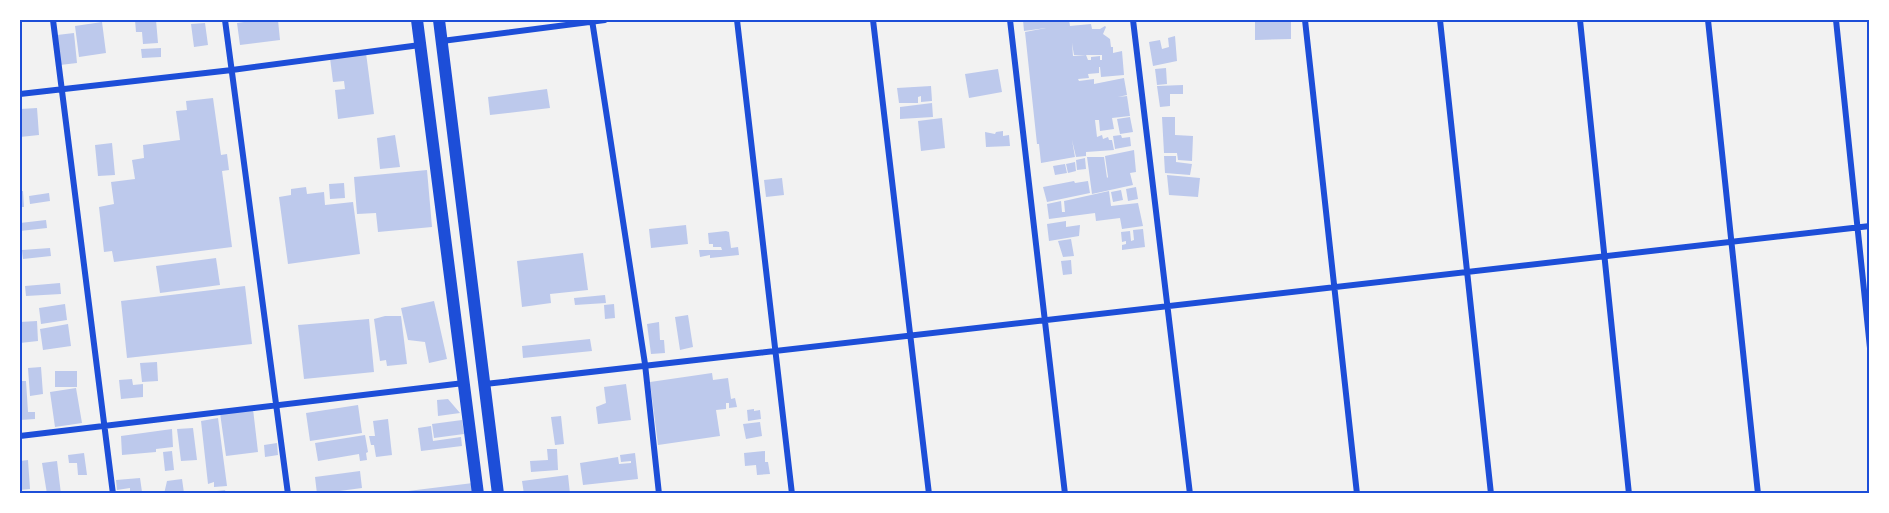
<svg xmlns="http://www.w3.org/2000/svg" width="1889" height="513" viewBox="0 0 1889 513" font-family="Raleway,sans-serif">
<rect width="100%" height="100%" fill="#f2f2f2"/>
<path fill="#bdc9ec" fill-rule="evenodd" d="M135,20H156L158,43L143,44L142,32H136Z
M244,20H278L280,40L240,45L237,23L244,22Z
M1023,20H1069L1070,26L1091,24L1092,29H1100L1105,26L1106,27L1103,34L1110,39L1111,47H1113V53L1122,51L1124,75L1101,77L1100,67H1099V73L1088,74L1089,78L1078,79L1079,81L1094,79V84L1124,78L1127,95L1118,97L1127,96L1130,116L1112,118L1114,129L1100,131L1099,120H1095L1097,137L1102,135L1103,139L1108,137L1109,140H1112L1114,150L1086,152V156L1076,157L1072,140L1075,157L1041,163L1039,144H1037L1025,32L1046,28L1024,31ZM1072,43L1074,55H1106H1102V60H1100V56L1091,57V60H1088L1086,55L1073,56Z
M1255,20H1291V39L1255,40Z
M102,22L106,53L79,57L75,26Z
M205,23L208,45L194,47L191,24Z
M74,33L77,63L60,65L57,35Z
M1175,36L1177,61L1153,66L1149,42L1160,40L1162,49L1169,47L1168,38Z
M161,48V57L142,58L141,49Z
M366,53L374,114L338,119L335,90L345,89L344,81L333,82L330,58Z
M1166,68L1167,84L1157,85L1155,69Z
M998,69L1002,92L969,98L965,74Z
M1183,85V94H1170V106L1160,107L1157,86Z
M931,86L932,101L921,102V96L918,97V103H899L897,88Z
M547,89L550,108L490,115L488,97Z
M213,98L221,155L227,154L229,170L222,171L232,247L114,262L112,251L104,252L99,207L114,204L111,182L135,179L132,160L144,158L143,145L180,140L176,111L187,110L186,101Z
M932,103L933,117L900,119V107Z
M37,108L39,135L20,137V109Z
M1130,117L1133,132L1120,134L1117,119Z
M1162,117H1175V135L1193,136L1192,161L1178,160L1177,153H1164Z
M942,118L945,148L921,151L918,121Z
M1003,131V136L1009,135L1010,146L986,147L985,132L995,134L996,132Z
M395,135L400,167L380,169L377,138Z
M1121,135L1122,138L1130,137L1131,146L1115,149L1113,136Z
M112,143L115,175L98,176L95,145Z
M1134,150L1136,172L1130,173L1133,185L1092,194L1087,157H1104L1107,178L1108,177L1105,156Z
M1164,156H1176V162L1192,164L1190,175L1165,173Z
M1085,158L1086,169L1077,170L1076,160Z
M1075,162L1076,171L1068,173L1066,164Z
M1065,164L1067,173L1055,175L1053,166Z
M427,170L432,227L378,232L376,213L357,214L354,177Z
M1167,175L1200,178L1198,197L1169,195Z
M782,178L784,195L766,197L764,180Z
M1074,181L1075,183L1088,181L1090,193L1047,202L1043,187Z
M344,183L345,198L330,199L329,184Z
M306,187L307,194L324,192L325,205L353,202L360,254L288,264L279,197L291,195V189Z
M1136,187L1138,199L1128,201L1126,189Z
M1121,190L1123,200L1113,202L1111,192Z
M20,191H23L24,207H20Z
M1109,191L1111,206L1138,203L1143,226L1122,229L1120,218L1096,221L1095,213L1049,219L1047,204L1061,201L1062,212H1065L1064,201Z
M49,193L50,201L30,204L29,196Z
M46,220L47,228L20,231V223Z
M1066,221V227L1080,225L1079,236L1049,241L1047,224Z
M686,225L688,244L651,248L649,229Z
M1143,229L1145,247L1122,250V245L1126,244V241L1122,242L1121,232L1130,231L1131,241L1134,240L1133,230Z
M726,231L729,232L731,248L738,247L739,255L710,258V255L700,257L699,250H722L721,247H713V244H709L708,233Z
M1071,239L1074,256L1063,257L1058,241Z
M50,248L51,256L23,259L22,250Z
M583,253L588,290L550,294L551,303L522,307L517,261Z
M216,258L220,285L160,293L156,266Z
M1071,260L1072,274L1063,275L1061,261Z
M60,283L61,294L26,296L25,286Z
M245,286L252,344L127,358L121,301Z
M605,295L606,303L575,305L574,298Z
M434,301L447,359L429,363L425,342L408,340L401,308Z
M65,304L67,320L41,324L39,308Z
M614,304L615,318L605,319L604,305Z
M688,315L693,347L680,350L675,317Z
M385,316H401L407,364L387,366L386,360L380,361L374,319Z
M369,319L374,372L304,379L298,325Z
M37,321L38,341L20,343V322Z
M659,322L660,340H664L665,353L651,354L647,324Z
M68,324L71,346L43,350L40,329Z
M590,339L592,351L523,358L522,346Z
M157,362L158,381L142,382L140,363Z
M41,367L43,394L30,396L28,368Z
M55,371H77V387H55Z
M712,373L713,380L728,378L731,399L735,398L737,407L729,408V403H726V409L716,410L720,436L658,445L650,382Z
M132,379L133,385L143,384V397L121,399L119,380Z
M20,381H26L28,412H35V419L20,420Z
M626,384L631,420L598,424L596,407L606,403L604,387Z
M76,388L82,423L55,427L50,392Z
M448,399L460,413L438,416L437,400Z
M358,405L362,433L310,441L306,413Z
M253,409L258,452L226,456L220,413Z
M754,409V411L760,410L761,419L748,421L747,410Z
M561,416L564,444L555,445L551,417Z
M218,418L227,486L214,487V482L208,484L201,421Z
M388,419L392,455L376,457L374,445H371L369,436H375L373,421Z
M462,420L464,434L434,438L432,424Z
M760,422L762,436L746,439L743,424Z
M431,426L433,441L461,437L462,446L421,451L418,428Z
M193,428L197,460L181,461L177,429Z
M172,429L173,447L156,449V452L122,455L121,436Z
M365,435L368,452L366,453L367,460L360,461L359,454L318,461L315,443Z
M277,443L278,455L265,457L264,445Z
M547,449H557L558,470L531,472L530,461L548,460Z
M172,451L174,470L165,471L163,452Z
M765,451V462H768L770,474L757,475L756,465L745,466L744,453Z
M84,453L87,475H78L77,463H69L68,455Z
M635,453L638,479L583,485L580,463L618,457L619,464L631,463V461L621,462L620,455Z
M28,460L30,489L20,490V461Z
M57,461L61,494H47L42,463Z
M360,471L362,488L317,494L315,477Z
M568,475L570,494H524L522,481Z
M140,478L142,492L130,493V488L117,490L116,480Z
M182,479L184,493L164,494L167,481Z
M473,483L474,494H400V492Z
M225,490L226,494H209V492Z"/>
<g fill="none" stroke-linecap="round" stroke-linejoin="round">
<path stroke="#1d4ed8" stroke-width="6" d="M53,20L113,494
M225,20L288,494
M592,20L645,364L659,494
M737,20L792,494
M873,20L929,494
M1010,20L1065,494
M1133,20L1190,494
M1305,20L1357,494
M1440,20L1491,494
M1580,20L1629,494
M1708,20L1758,494
M1836,20L1870,348
M442,41L605,20
M20,94L232,70L420,45
M485,384L1870,226
M20,436L464,383"/>
<path stroke="#1d4ed8" stroke-width="12" d="M417,20L478,494
M439,20L498,494"/>
</g>
<rect width="1889" height="513" fill="none" stroke="#ffffff" stroke-width="42"/>
<rect x="21" y="21" width="1847" height="471" fill="none" stroke="#1d4ed8" stroke-width="2"/>
</svg>
